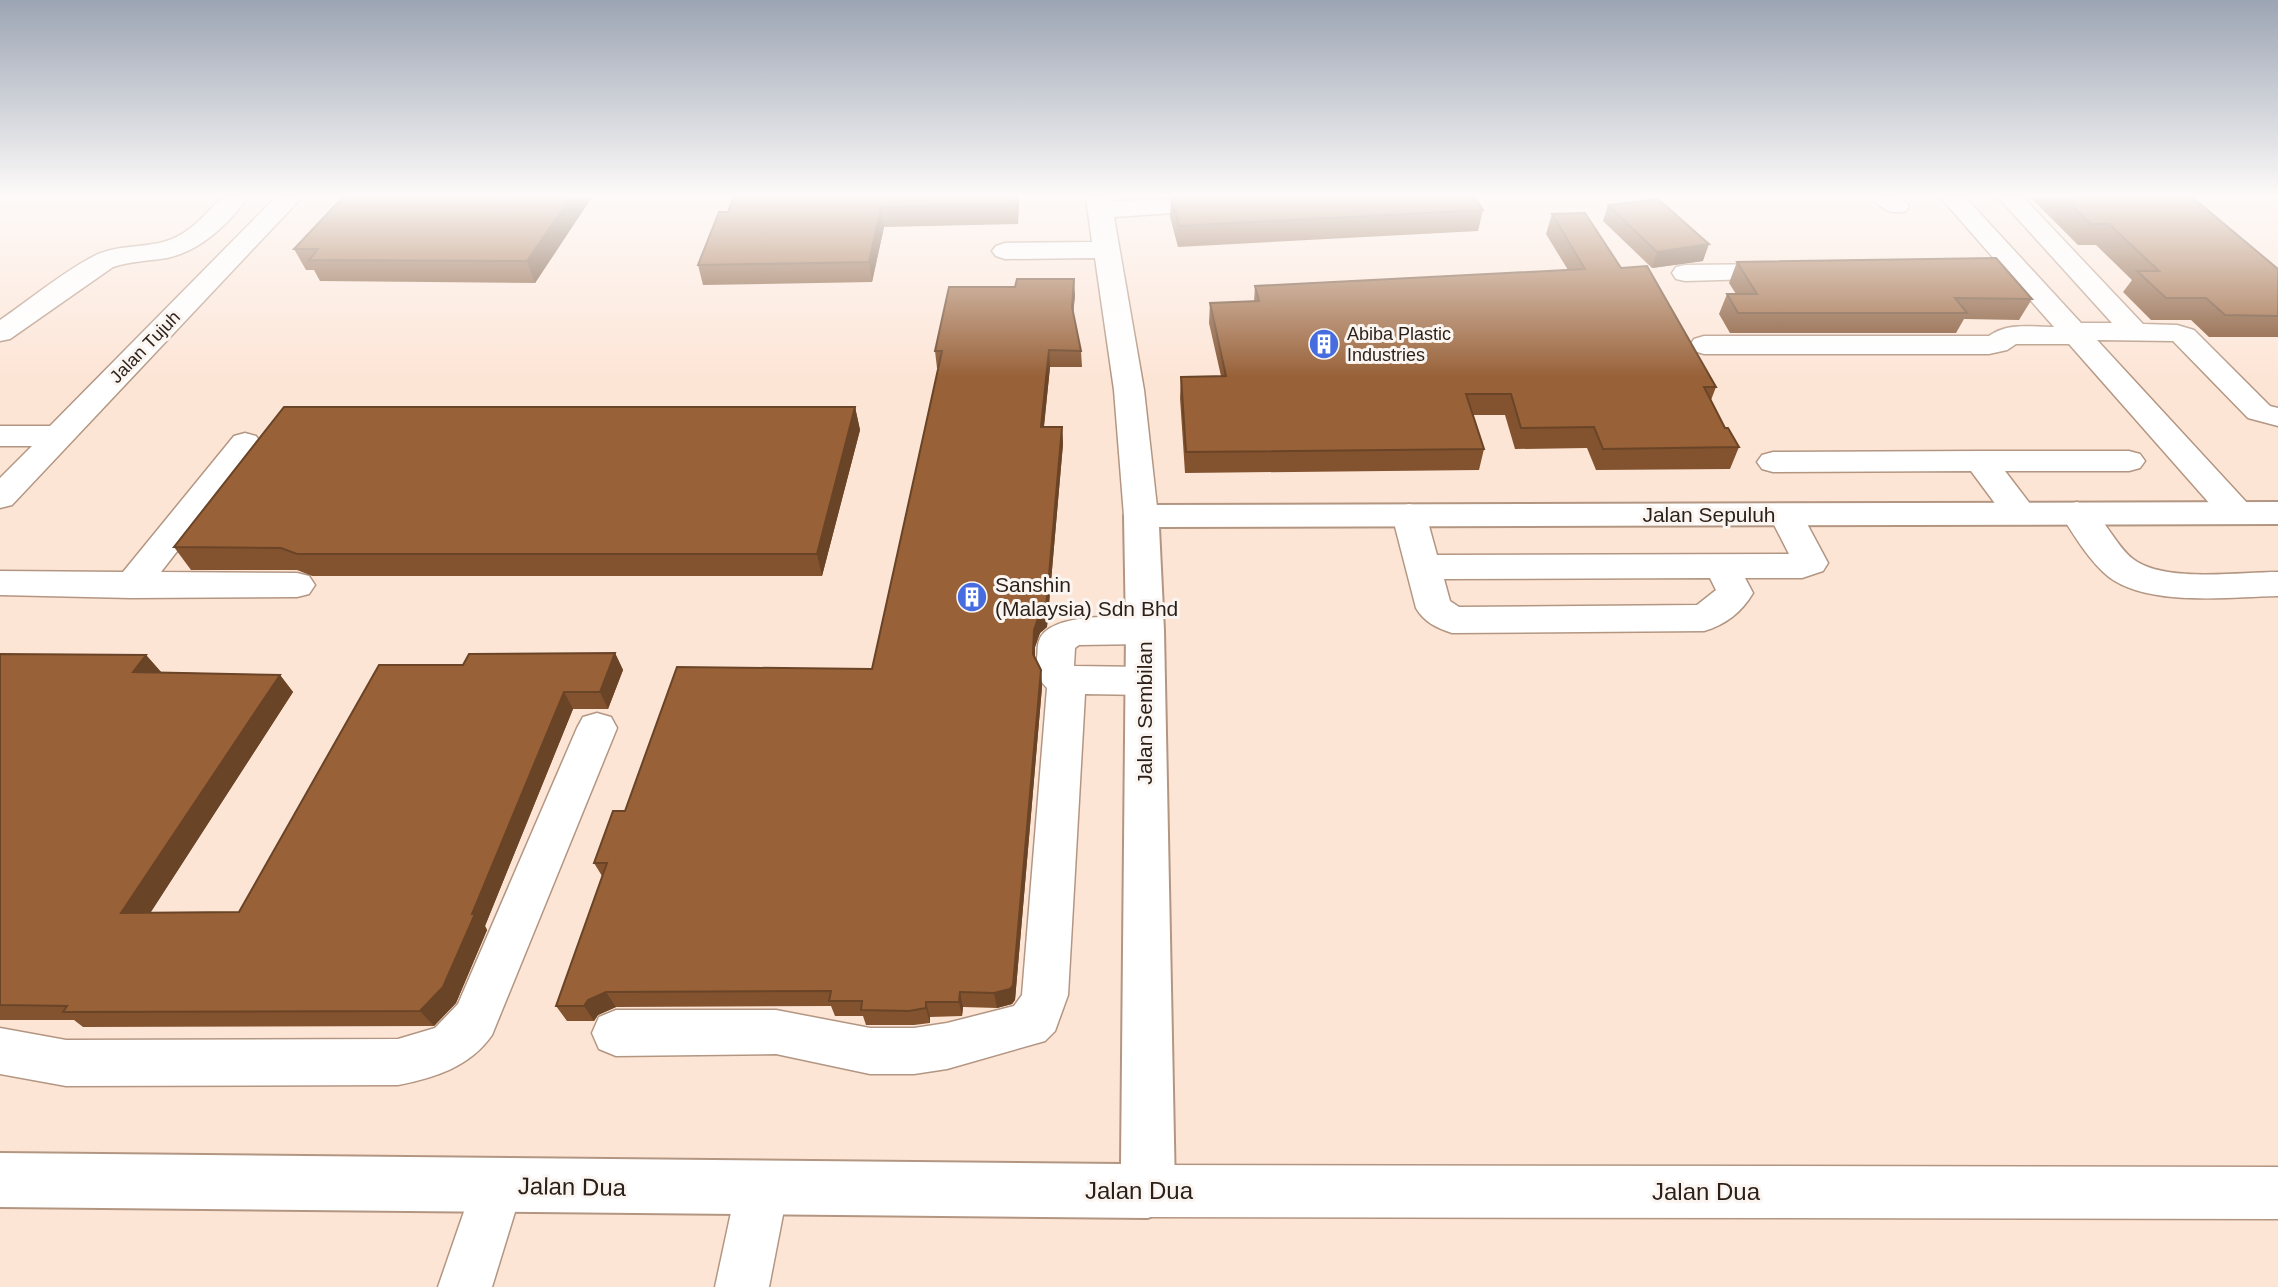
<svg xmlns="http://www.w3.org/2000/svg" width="2278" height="1287" viewBox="0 0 2278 1287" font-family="Helvetica,sans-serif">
<rect width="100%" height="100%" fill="#fbf5f1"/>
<path fill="#fde5d6" d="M0,197H2278V1287H0Z"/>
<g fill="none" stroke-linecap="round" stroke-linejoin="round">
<g stroke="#b39682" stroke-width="3">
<path id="minor" d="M222,197H248C229,224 200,251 167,258C149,261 131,261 113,267L10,339L0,341V320C31,299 61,273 94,256C116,245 140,248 163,242C188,236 205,215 222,197Z
M276,197H302L12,505L0,508V478L32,446H0V426H50Z
M1086,197H1110L1111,202L1190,197H1315L1312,202L1303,204L1114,217L1144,390L1158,516L1153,524L1141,527L1129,524L1124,516L1114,390L1095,258L1005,259L996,256L992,251L996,246L1005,243L1092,242Z
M1872,197H1900L1909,206L1906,211C1892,215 1880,209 1872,197Z
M1940,197H1965L2081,323H2112L1998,197H2023L2143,324L2177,325L2194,330L2270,406L2278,408V426L2248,418L2173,341L2097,340L2249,505L2254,513L2249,521L2237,524L2225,521L2069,344H2016L2007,350L1989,354H1704L1694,351L1690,345L1694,339L1704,336H1989C2008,322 2031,327 2054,327Z
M1782,264L1791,266L1795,272L1791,278L1685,281L1676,279L1672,273L1676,267L1685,265Z
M245,433L256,436L261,443L161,572L297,573L309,576L315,585L309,594L297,597L131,598L0,595V571L123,572L234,436Z
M1980,451H2129L2140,454L2145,461L2140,468L2129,471H2005L2037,513L2032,521L2020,524L2008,521L1971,471L1773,472L1762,469L1757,462L1762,455L1773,452Z
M2077,502C2103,509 2112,543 2133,559C2164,583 2240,572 2278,572V596C2230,597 2149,607 2109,577C2090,562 2073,534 2060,513L2065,505Z
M1409,504L1421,507L1426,515L1437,555L1789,554L1769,515L1774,507L1786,504L1798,507L1828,563L1823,571L1802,578H1745L1753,593C1742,612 1725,625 1704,631L1452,633C1437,628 1424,622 1416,608L1392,515L1397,507ZM1710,578L1716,590L1697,605L1459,607L1450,601L1444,579Z
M1099,617L1145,618L1158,622L1163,631L1158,640L1145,644L1079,645L1075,648L1074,666L1145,667L1158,671L1164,681L1158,691L1145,695L1085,694L1068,995L1055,1031L1045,1041L947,1069L914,1074H870L776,1054L616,1056L599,1049L592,1033L599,1017L616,1010H776L870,1028H914L947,1023L1014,1006L1022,995L1047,688C1038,680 1036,670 1037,658C1038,653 1037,646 1039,641C1045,621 1082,618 1099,617Z
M597,713L611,717L617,728L492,1035C470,1067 434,1078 398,1085L66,1086L0,1074V1028L66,1040L398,1039L435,1028L458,1004L577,728L583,717Z
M497,1160L515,1168L523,1186L492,1287H438L479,1168Z
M762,1163L780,1171L788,1189L769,1287H715L736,1189L744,1171Z
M1148,1165L2278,1167V1219L1148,1217L1130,1209L1122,1191L1130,1173Z"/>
</g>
<g stroke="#b39682" stroke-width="4">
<path id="major" d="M2278,502V524L1159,527L1164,631L1175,1191L1167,1210L1148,1218L0,1207V1153L1121,1164L1126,631L1124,516L1129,508L1141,505Z"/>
</g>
<use href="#minor" fill="#fff" fill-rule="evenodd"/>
<use href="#major" fill="#fff" fill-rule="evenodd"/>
</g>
<path fill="#835330" d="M592,197L535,283L320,281L314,270H306L294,249Z
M733,197H1018V224L884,227L872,282L703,285L698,265L728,212Z
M1171,197L1483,210L1478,231L1178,247L1170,217Z
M2030,197H2192L2278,269V337H2209L2191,320H2151L2123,292L2132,280L2096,245H2078Z
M1608,205L1703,261L1652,268L1603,221Z
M1552,214L1621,268L1716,387L1711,400L1725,428L1739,447L1730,469L1596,470L1587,448L1515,449L1505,415H1473L1484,449L1479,470L1185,473L1180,398L1181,377L1221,376L1209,323L1210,303L1254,301L1255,286L1568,270L1546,234Z
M1737,262L2032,299L2019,320L1964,319L1956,333H1730L1719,314L1727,294H1736L1729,283Z
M1075,295L1073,315L1081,351L1082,367H1050L1044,427H1062L1063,444L1047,627L1040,633L1035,647V658L1041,670L1042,687L1015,1000L1012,1004L997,1008L963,1007L962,1016L930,1017V1023L914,1025H866L863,1016H835L831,1006L616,1007L598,1015L594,1021H567L556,1006L602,876L594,863L872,669L939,368H937L935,351Z
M855,407L860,430L822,576H312L297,570H191L174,547Z
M615,653L623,670L608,709H573L485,926L487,930L456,1003L434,1026L83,1027L74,1020H0V654L146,655L161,672L280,675L293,692L150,913L239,912L463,665Z"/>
<path fill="#6a4427" d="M571,197H592L535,283L527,261Z
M1017,197H1018L1019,204L1018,224Z
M881,207L884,227L872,282L869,262Z
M1709,244L1703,261L1652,268L1657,252Z
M1074,279L1075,295L1072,324V307Z
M1049,350L1050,367L1042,444L1041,427Z
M855,407L860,430L822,576L817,554Z
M1062,427L1063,444L1047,627L1040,633L1035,647V671L1033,654L1034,630Z
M615,653L623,670L608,709L600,692Z
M146,655L161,672H133Z
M1041,670L1042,687L1015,1000L1012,1004L997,1008L994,993Z
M280,675L293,692L140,929L121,913Z
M564,692L573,709L485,926L487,930L456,1003L434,1026L420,1011Z
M606,992L616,1007L598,1015L594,1021L584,1006L588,1000Z
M960,992L963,1007L962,1016L959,1002Z
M926,1002L930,1017V1023L926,1008Z"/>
<path fill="#986138" stroke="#6a4427" stroke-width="2" d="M343,197H571L527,261L309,260L318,249H294Z
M733,197H1017L1016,204L881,207L869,262L698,265L719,212H728Z
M1171,197H1475L1483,210L1179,226Z
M2063,197H2192L2278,269V316L2225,315L2206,298H2166L2137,271H2159L2109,224H2091Z
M1658,199L1709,244L1657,252L1608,205Z
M1585,213L1621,268L1647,266L1716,387H1704L1725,428H1728L1739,447L1603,449L1594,427L1521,428L1511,394H1466L1484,449L1186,452L1181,377L1226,376L1210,303L1259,301L1255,286L1585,269L1552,214Z
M1996,258L2032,299L1955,298L1967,313H1738L1727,294H1757L1737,262Z
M1017,279H1074L1072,307L1081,351L1049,350L1041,427H1062L1046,609L1039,616L1034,630L1033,654L1041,670L1013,985L1010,989L994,993L960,992L959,1002H926V1008L909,1011L861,1010L862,1001H829L831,991L606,992L588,1000L584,1006H556L607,863H594L613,811H625L677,667L872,669L942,351H935L949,287H1015Z
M284,407H855L817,554H297L281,548L174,547Z
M615,653L600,692H564L472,914H475L443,987L420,1011L63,1012L67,1006L0,1005V654L146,655L133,672L280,675L121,913L239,912L379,665H463L469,654Z"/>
<linearGradient id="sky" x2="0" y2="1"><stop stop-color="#9ca5b4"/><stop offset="0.52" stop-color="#fdfaf9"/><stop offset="1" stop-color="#fdfaf9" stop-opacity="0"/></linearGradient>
<rect width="2278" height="377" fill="url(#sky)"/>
<defs>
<g id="building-disc" transform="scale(1.575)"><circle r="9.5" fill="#476cdf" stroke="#fbf5f1"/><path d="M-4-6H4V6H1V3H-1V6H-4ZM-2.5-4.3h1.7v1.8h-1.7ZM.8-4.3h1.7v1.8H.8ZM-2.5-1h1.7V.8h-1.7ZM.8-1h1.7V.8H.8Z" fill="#fff"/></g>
</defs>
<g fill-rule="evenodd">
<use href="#building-disc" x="1324" y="344"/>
<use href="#building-disc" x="972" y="597"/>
</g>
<g text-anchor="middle" stroke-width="6" stroke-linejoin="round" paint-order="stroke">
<g font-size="18" fill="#2b1f18" stroke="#fbf5f1" text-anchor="start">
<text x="1347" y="340">Abiba Plastic<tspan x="1347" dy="21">Industries</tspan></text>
</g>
<g font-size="18" fill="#2b1f18" stroke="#fbf5f1">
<text transform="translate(145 347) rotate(-46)" y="6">Jalan Tujuh</text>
</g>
<g font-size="21" fill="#2b1f18" stroke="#fbf5f1">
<text x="1709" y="522">Jalan Sepuluh</text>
<text transform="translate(1145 713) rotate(-90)" y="7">Jalan Sembilan</text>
</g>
<g font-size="21" fill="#2b1f18" stroke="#fbf5f1" text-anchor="start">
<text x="995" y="592">Sanshin<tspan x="995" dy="24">(Malaysia) Sdn Bhd</tspan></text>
</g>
<g font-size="24" fill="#2b1f18" stroke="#fbf5f1">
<text transform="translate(572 1187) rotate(1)" y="8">Jalan Dua</text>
<text x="1139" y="1199">Jalan Dua</text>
<text x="1706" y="1200">Jalan Dua</text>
</g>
</g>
</svg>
